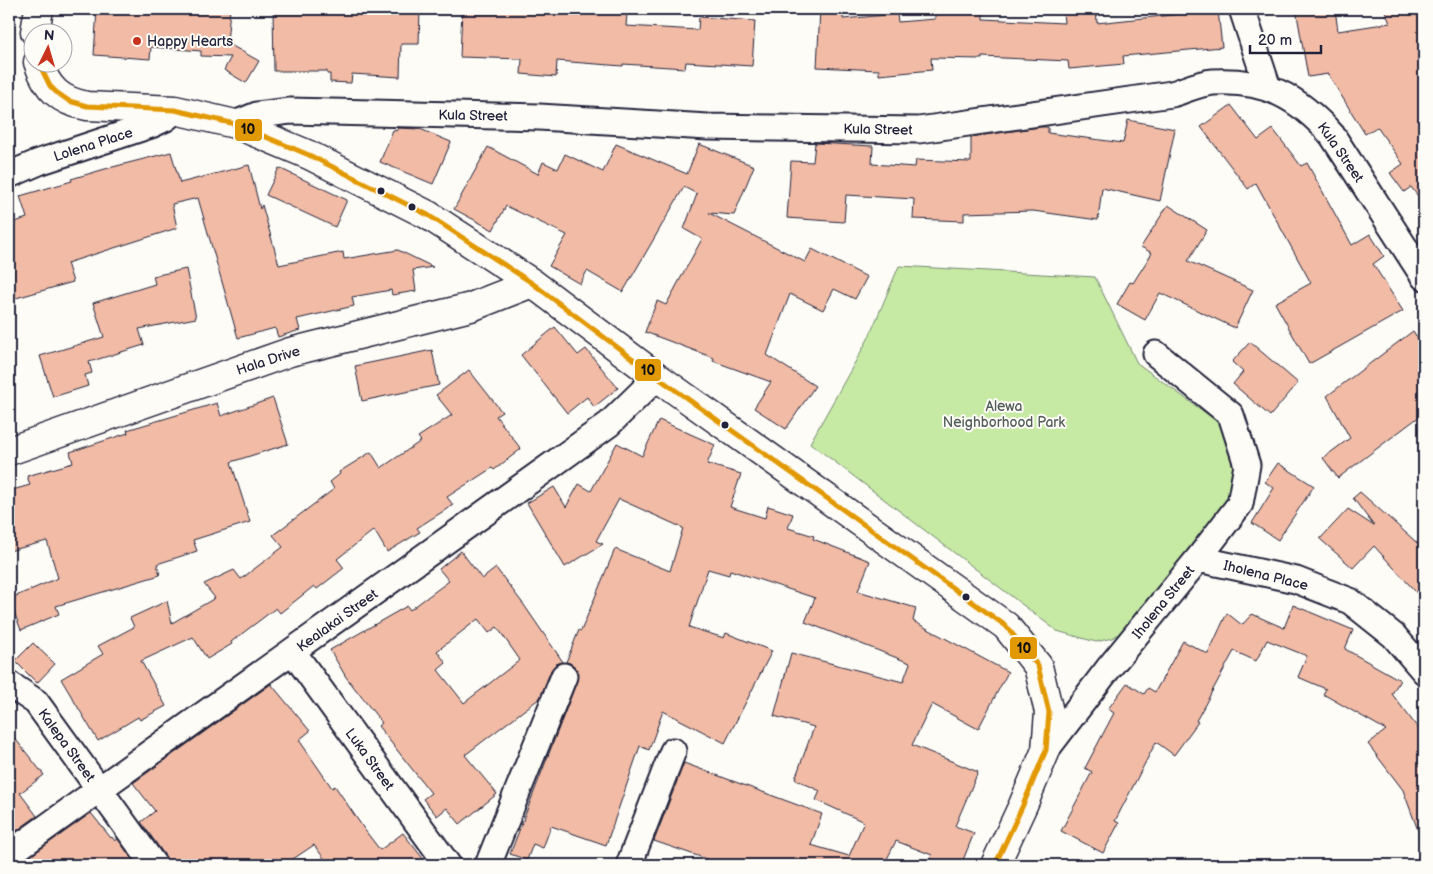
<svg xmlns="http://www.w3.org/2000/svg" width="1433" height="874" viewBox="0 0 1433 874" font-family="'Balsamiq Sans',sans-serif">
<rect width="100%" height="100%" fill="#fdfcf7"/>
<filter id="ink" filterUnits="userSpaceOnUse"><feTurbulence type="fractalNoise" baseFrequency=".02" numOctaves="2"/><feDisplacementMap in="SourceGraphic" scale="10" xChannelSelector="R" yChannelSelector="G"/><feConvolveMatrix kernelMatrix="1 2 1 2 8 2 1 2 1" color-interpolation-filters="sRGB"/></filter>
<g filter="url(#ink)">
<path fill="#c6eaa4" stroke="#748670" d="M899,266L1095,277L1137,363L1233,433L1241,488L1128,628L1112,638L1096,642L1057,631L810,443L868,339Z"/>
<path fill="#f1bba5" stroke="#22223b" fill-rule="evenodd" d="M97,9H230L227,43L259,61L246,83L224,70L231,57L201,56V51L151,47L150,59L94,55Z
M273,9H420L419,44H401L400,77L352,74L351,83L330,82V74H327V71H274Z
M462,9H556L627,14L626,26L698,30L699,17L755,21L752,66L686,62L685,68L623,64V66L557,61L556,77L521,74L522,59L460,57Z
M820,9H844L843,19L897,14L898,22L935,19V9H983V19L1064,23L1063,11L1096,9L1097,23L1218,10L1222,47L1123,56L1124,64L1069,69L1068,61L982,57V59L931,58L932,70L879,75V70L817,67Z
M1296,9H1335L1338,31L1390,23L1384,9H1424V204L1411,187L1404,192L1390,173L1403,164L1377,127L1365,134L1328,74L1308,77Z
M1231,105L1258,140L1273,129L1301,166L1307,163L1352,245L1370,234L1384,256L1373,264L1403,311L1309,364L1275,303L1311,283L1256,183L1248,189L1201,127Z
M1128,120L1175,129L1160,201L1102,188L1098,220L1033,211L964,213V221L913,219L914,199L846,195L844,222L787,218L791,161L813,162L815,143L873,146L872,164L915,167L916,160L971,162V137L1040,127H1048V133L1123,143Z
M398,128L420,129L451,142L433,184L380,162L393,130L396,131Z
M616,144L687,174L699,144L754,166L734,215L709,213L805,262L812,249L867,277L855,299L834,289L823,310L790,294L767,355L815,386L786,429L754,408L771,382L713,361L714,358L645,332L657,301L666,305L702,239L684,229L697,194L684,187L623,292L587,271L580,284L549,266L567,235L506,206L493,230L454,209L488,147L538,174L543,162L558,169L565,154L603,172Z
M171,152L180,183L249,165L260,209L262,205L279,265L343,252L344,259L398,250L433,267L413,270L416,291L392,295L391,290L352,297L354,306L297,319L300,330L278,337L275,328L238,338L198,198L172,204L177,228L67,263L73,282L9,300V224L27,218L20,196L72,181L71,179L105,169Z
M279,168L347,200L335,227L266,195Z
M1168,205L1207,230L1188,261L1253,290L1235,328L1160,293L1145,320L1117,304L1130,282L1133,283L1152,253L1141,247Z
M186,269L196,318L139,329L144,345L89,362L92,373L85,375L88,386L53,397L40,356L104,337L93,303L155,284L153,276Z
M555,327L578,355L586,349L618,388L594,407L587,397L567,413L521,355Z
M1413,331L1424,348V413L1338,478L1323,458L1350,438L1327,396Z
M1250,342L1298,383L1270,416L1233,384L1243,372L1232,362Z
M432,350L439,385L362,401L355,366Z
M469,370L502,412L496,416L521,449L494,470L492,468L447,497L453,505L417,528L420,532L387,552L374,530L337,559L344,568L317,589L314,586L280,613L276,608L231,642L232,644L207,659L193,637L141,661L166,706L140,720L138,717L98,741L61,679L103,654L98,646L134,627L130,618L167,601L172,623L215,598L204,584L234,570L241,579L283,547L273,535L334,489L330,482L340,474L339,472L371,452L381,468L421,441L418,437L452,415L436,395Z
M273,398L288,444L231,462L250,522L193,540L197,551L157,564L160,575L56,606L59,614L21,630L9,599L58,578L47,541L9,551V491L30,485L27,476L73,463L70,452L128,433L127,430L217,403L221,416Z
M659,420L715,445L707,464L741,474L730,507L765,518L768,506L793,514L788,528L814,536L813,539L870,561L858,591L916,608L913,621L1008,672L978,729L932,704L912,745L978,772L955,826L974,833L961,865H927L932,855L896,841L884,865H724L654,841L684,763L822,814L811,845L849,856L864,822L816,800L820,791L795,779L814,727L774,716L791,653L903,682L910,663L805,622L815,598L730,570L729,575L708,569L689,627L724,638L726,633L772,651L725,743L663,711L649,750L640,746L606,845L551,826L543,848L533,844L527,860L510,854L577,681L578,669L577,670L570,663L566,662L579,630L581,631L615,549L670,571L683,528L619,499L596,541L603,544L565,567L527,503L554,487L566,507L579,484L591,491L617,443L642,456Z
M1278,463L1314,486L1278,540L1252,523L1274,488L1265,482Z
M1360,492L1424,549V601L1374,546L1353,568L1320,539L1348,509L1374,526L1353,498Z
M461,551L482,579L496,568L524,605L563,662L556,664L551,670L540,698L465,755L497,794L460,824L447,808L437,816L423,799L431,793L378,726L382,723L346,677L330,650L407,606L410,610L449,581L439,569ZM478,619L489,633L497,627L520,660L464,703L438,670L446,663L437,651Z
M1293,605L1353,630L1345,649L1400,680L1392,694L1424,736V841H1422L1403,790L1368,744L1386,730L1323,694L1326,689L1298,677L1307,656L1267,640L1256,661L1234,651L1196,721L1198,722L1174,755L1156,742L1115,821L1119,823L1103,853L1061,831L1092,772L1085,768L1114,713L1108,709L1127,683L1144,694L1148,688L1155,692L1183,641L1208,654L1227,613L1242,625L1252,614L1284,628Z
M33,643L55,664L37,683L15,661Z
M271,684L310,731L299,740L332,788L335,786L364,829L380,850L403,833L428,865H329L314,845L284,865H168L166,857L141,822L155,811L133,783Z
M9,731L44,775L20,793L37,816L9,836Z
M91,813L111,838L112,837L115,841L118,839L136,865H18Z"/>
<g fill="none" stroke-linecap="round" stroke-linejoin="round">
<g stroke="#22223b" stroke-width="29">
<path id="minor" d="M1242,9L1268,88
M235,124L257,115L290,111L539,117L708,127L919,130L1172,94C1185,90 1200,83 1213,82C1266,79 1298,97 1332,135L1424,277
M9,175L39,162L151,125L166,118L175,110
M1198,559L1296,580L1350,601L1394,636L1424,671
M293,652L448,865
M9,684L36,702L154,865
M1046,750L1108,669L1198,559L1240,504L1247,465L1231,415L1156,354
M9,854L609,424L657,377
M488,865L564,676
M629,865L673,751"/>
</g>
<g stroke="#22223b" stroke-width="31">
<path id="tertiary" d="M35,32L39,9
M38,62C47,89 60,101 87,106L175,110L235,124L309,155L428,215L532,283L657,377L1006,626L1038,666L1049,712L1046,750L1023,805L995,865
M9,451L290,352L471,307L532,283"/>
</g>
<use href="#minor" stroke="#fdfcf7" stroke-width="25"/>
<use href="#tertiary" stroke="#fdfcf7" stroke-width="28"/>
<g stroke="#fdfcf7" stroke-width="9">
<path id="bus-1" d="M38,62L50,86L56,92L69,101L87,106L175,110L235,124L309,155L428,215L532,283L657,377L1006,626L1038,666L1049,712L1046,750L1023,805L995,865"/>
</g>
<use href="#bus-1" stroke="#e29906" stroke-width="5"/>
</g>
</g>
<circle fill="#c8321e" stroke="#fdfcf7" stroke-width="2" cx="137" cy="41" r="5"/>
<g fill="#22223b" stroke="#fdfcf7" stroke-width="2">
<circle cx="381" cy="191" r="4.5"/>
<circle cx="412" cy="207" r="4.5"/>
<circle cx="725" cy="425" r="4.5"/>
<circle cx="966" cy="597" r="4.5"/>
</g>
<g text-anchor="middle" stroke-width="4" stroke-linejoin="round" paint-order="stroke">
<g font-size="14" fill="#22223b" stroke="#fdfcf7" text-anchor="start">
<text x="147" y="46">Happy Hearts</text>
</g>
<g font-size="14" fill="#22223b" stroke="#fdfcf7">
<text transform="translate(473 115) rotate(1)" y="5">Kula Street</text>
<text transform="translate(878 129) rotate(1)" y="5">Kula Street</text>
<text transform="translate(93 144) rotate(-18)" y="5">Lolena Place</text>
<text transform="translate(1341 152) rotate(55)" y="5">Kula Street</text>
<text transform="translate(268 360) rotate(-18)" y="5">Hala Drive</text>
<text transform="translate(1266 575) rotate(14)" y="5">Iholena Place</text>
<text transform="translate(1163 602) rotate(-51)" y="5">Iholena Street</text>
<text transform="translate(337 620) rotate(-36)" y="5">Kealakai Street</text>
<text transform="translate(67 745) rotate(54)" y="5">Kalepa Street</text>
<text transform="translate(370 759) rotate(54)" y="5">Luka Street</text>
</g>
<g font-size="14" fill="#535e5a" stroke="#fdfcf7">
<text x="1004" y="411">Alewa<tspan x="1004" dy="16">Neighborhood Park</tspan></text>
</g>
</g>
<g stroke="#fdfcf7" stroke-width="2">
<rect x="234" y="118" width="29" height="24" rx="5" fill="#e29906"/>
<rect x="634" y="358" width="28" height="24" rx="5" fill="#e29906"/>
<rect x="1009" y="636" width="29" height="24" rx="5" fill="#e29906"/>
</g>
<g font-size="14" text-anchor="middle" font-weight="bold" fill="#111">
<text x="248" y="134">10</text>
<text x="648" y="375">10</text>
<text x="1024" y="653">10</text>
</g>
<rect width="1433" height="874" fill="none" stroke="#fdfcf7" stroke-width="30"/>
<rect x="15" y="15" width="1403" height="844" fill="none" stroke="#22223b" stroke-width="2" filter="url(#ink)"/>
<g transform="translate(48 48) rotate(5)"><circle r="24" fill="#fdfcf7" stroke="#a5a5ac"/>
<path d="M0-4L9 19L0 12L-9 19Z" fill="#c8321e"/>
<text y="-8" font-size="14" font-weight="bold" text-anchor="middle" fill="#22223b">N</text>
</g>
<path d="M1250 45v8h71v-8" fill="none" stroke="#22223b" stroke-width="2.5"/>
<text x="1258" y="45" font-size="15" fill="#22223b" stroke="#fdfcf7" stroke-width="4" paint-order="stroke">20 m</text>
</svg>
